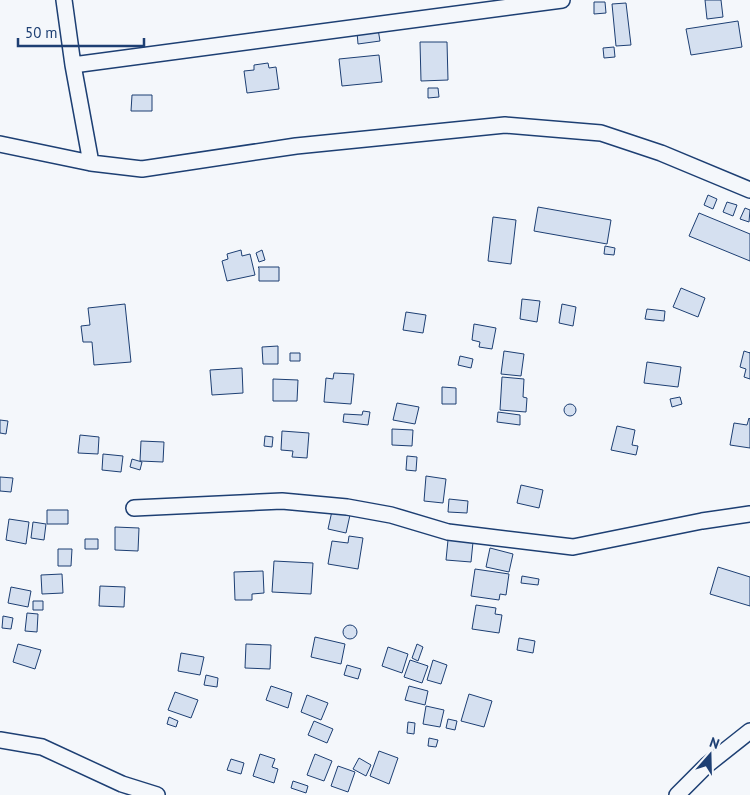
<svg xmlns="http://www.w3.org/2000/svg" width="750" height="795" viewBox="0 0 750 795" font-family="'PT Sans',sans-serif">
<rect width="100%" height="100%" fill="#f4f7fb"/>
<path fill="#d5e0f0" stroke="#1d3f73" d="M705,0H721L723,17L707,19Z
M594,2H605L606,13L594,14Z
M626,3L631,45L616,46L612,4Z
M738,21L742,47L691,55L686,29Z
M378,29L380,41L358,44L357,32Z
M420,42H447L448,80L421,81Z
M614,47L615,57L604,58L603,48Z
M379,55L382,82L342,86L339,59Z
M268,63L269,68L276,67L279,89L247,93L244,71L254,70V65Z
M428,88H438L439,97L428,98Z
M132,95H152V111H131Z
M708,195L717,199L713,209L704,205Z
M727,202L737,205L733,216L723,212Z
M538,207L611,220L607,244L534,231Z
M745,208L750,210L749,222L740,219Z
M699,213L750,234V261L689,236Z
M493,217L516,220L511,264L488,261Z
M605,246L615,248L614,255L604,254Z
M241,250L242,256L250,254L255,275L227,281L222,261L228,259L227,254Z
M262,250L265,260L259,262L256,253Z
M258,267H279V281H259V268Z
M681,288L705,298L698,317L673,307Z
M522,299L540,301L537,322L520,319Z
M125,304L131,362L94,365L92,342H83L81,326L90,325L88,308Z
M562,304L576,307L573,326L559,323Z
M647,309L665,311L664,321L645,319Z
M406,312L426,315L423,333L403,330Z
M474,324L496,328L492,349L479,347L480,342L472,340Z
M278,346V364H263L262,347Z
M504,351L524,354L521,376L501,374Z
M744,351L750,353V352V379L744,377L746,369L740,367Z
M290,353H300V361H290Z
M460,356L473,359L471,368L458,365Z
M647,362L681,367L678,387L644,383Z
M242,368L243,393L212,395L210,370Z
M334,373L354,374L351,404L324,402L326,378L333,379Z
M502,377L524,379L523,397L527,398L526,412L500,410Z
M273,379L298,380L297,401H273Z
M442,387L456,388V404H442Z
M680,397L682,404L672,407L670,399Z
M397,403L419,407L415,424L393,420Z
M564 410a6 6 0 1 1 12 0a6 6 0 1 1-12 0Z
M363,411L370,412L368,425L343,422L344,414L362,415Z
M498,412L520,415V425L497,422Z
M749,418L750,419V448L730,445L734,423L747,425Z
M0,420L8,421L6,434L0,433Z
M617,426L635,430L632,445L638,446L636,455L611,450Z
M392,429L413,430L412,446L392,445Z
M282,431L309,433L307,458L292,457L293,451L281,450Z
M80,435L99,437L98,454L78,453Z
M265,436L273,437L272,447L264,446Z
M141,441L164,442L163,462L140,461Z
M103,454L123,456L121,472L102,470Z
M407,456L417,457L416,471L406,470Z
M132,459L142,462L140,470L130,467Z
M426,476L446,479L443,503L424,501Z
M0,477L13,478L11,492L0,491Z
M521,485L543,490L539,508L517,503Z
M449,499L468,501L467,513L448,512Z
M47,510H68V524H47Z
M332,511L350,515L346,533L328,529Z
M9,519L29,522L26,544L6,540Z
M33,522L46,524L44,540L31,538Z
M115,527L139,528L138,551L115,550Z
M349,536L363,538L358,569L328,564L332,541L348,543Z
M85,539H98V549H85Z
M448,540L473,542L471,562L446,560Z
M490,548L513,554L509,572L486,567Z
M58,549H72L71,566H58Z
M274,561L313,563L311,594L272,592Z
M718,567L750,577V606L710,594Z
M475,569L509,574L506,595L500,594L499,600L471,596Z
M263,571L264,593L252,594V600H235L234,572Z
M62,574L63,593L42,594L41,575Z
M522,576L539,579L538,585L521,583Z
M100,586L125,587L124,607L99,606Z
M11,587L31,591L28,607L8,603Z
M33,601H43V610H33Z
M476,605L496,608L495,614L502,615L499,633L472,629Z
M27,613L38,614L37,632L25,631Z
M3,616L13,618L11,629L2,628Z
M343 632a7 7 0 1 1 14 0a7 7 0 1 1-14 0Z
M315,637L345,644L341,664L311,657Z
M519,638L535,641L533,653L517,650Z
M18,644L41,650L35,669L13,662Z
M246,644L271,645L270,669L245,668Z
M417,644L423,647L418,661L412,658Z
M388,647L408,654L402,673L382,666Z
M181,653L204,657L200,675L178,671Z
M410,660L428,666L422,683L404,677Z
M433,660L447,665L441,684L427,680Z
M347,665L361,669L358,679L344,675Z
M206,675L218,678L217,687L204,685Z
M271,686L292,693L288,708L266,700Z
M409,686L428,691L425,705L405,700Z
M175,692L198,700L191,718L168,710Z
M469,694L492,701L484,727L461,721Z
M307,695L328,703L321,720L301,712Z
M426,706L444,710L440,727L423,724Z
M169,717L178,721L176,727L167,724Z
M448,719L457,721L455,730L446,728Z
M314,721L333,729L327,743L308,735Z
M408,722L415,723L414,734L407,733Z
M429,738L438,740L436,747L428,746Z
M379,751L398,758L389,784L370,776Z
M260,754L275,759L272,767L278,769L274,783L253,776Z
M315,754L332,761L324,781L307,775Z
M359,758L371,765L366,776L353,769Z
M231,759L244,763L241,774L227,770Z
M338,766L355,772L348,792L331,786Z
M293,781L308,786L306,793L291,788Z"/>
<g fill="none" stroke-linecap="round" stroke-linejoin="round">
<g stroke="#1d3f73" stroke-width="18">
<path id="street" d="M64,0L73,65L91,163
M73,65L562,0
M0,144L91,163L142,169L296,146L505,125L601,133L661,153L750,190
M134,508L282,501L347,507L391,515L448,532L573,547L702,521L750,514
M0,740L42,747L122,784L157,795
M677,795L707,765L750,731"/>
</g>
<use href="#street" stroke="#f4f7fb" stroke-width="15"/>
</g>
<g transform="translate(710 755) rotate(20)" stroke="#f4f7fb" stroke-width="4" paint-order="stroke">
<path d="M0-4L9 19L0 12L-9 19Z" fill="#1d3f73"/>
<text y="-8" font-size="14" font-weight="bold" text-anchor="middle" fill="#1d3f73">N</text>
</g>
<path d="M18 38v8h126v-8" fill="none" stroke="#1d3f73" stroke-width="2.5"/>
<text x="25" y="38" font-size="15" fill="#1d3f73" stroke="#f4f7fb" stroke-width="4" paint-order="stroke">50 m</text>
</svg>
